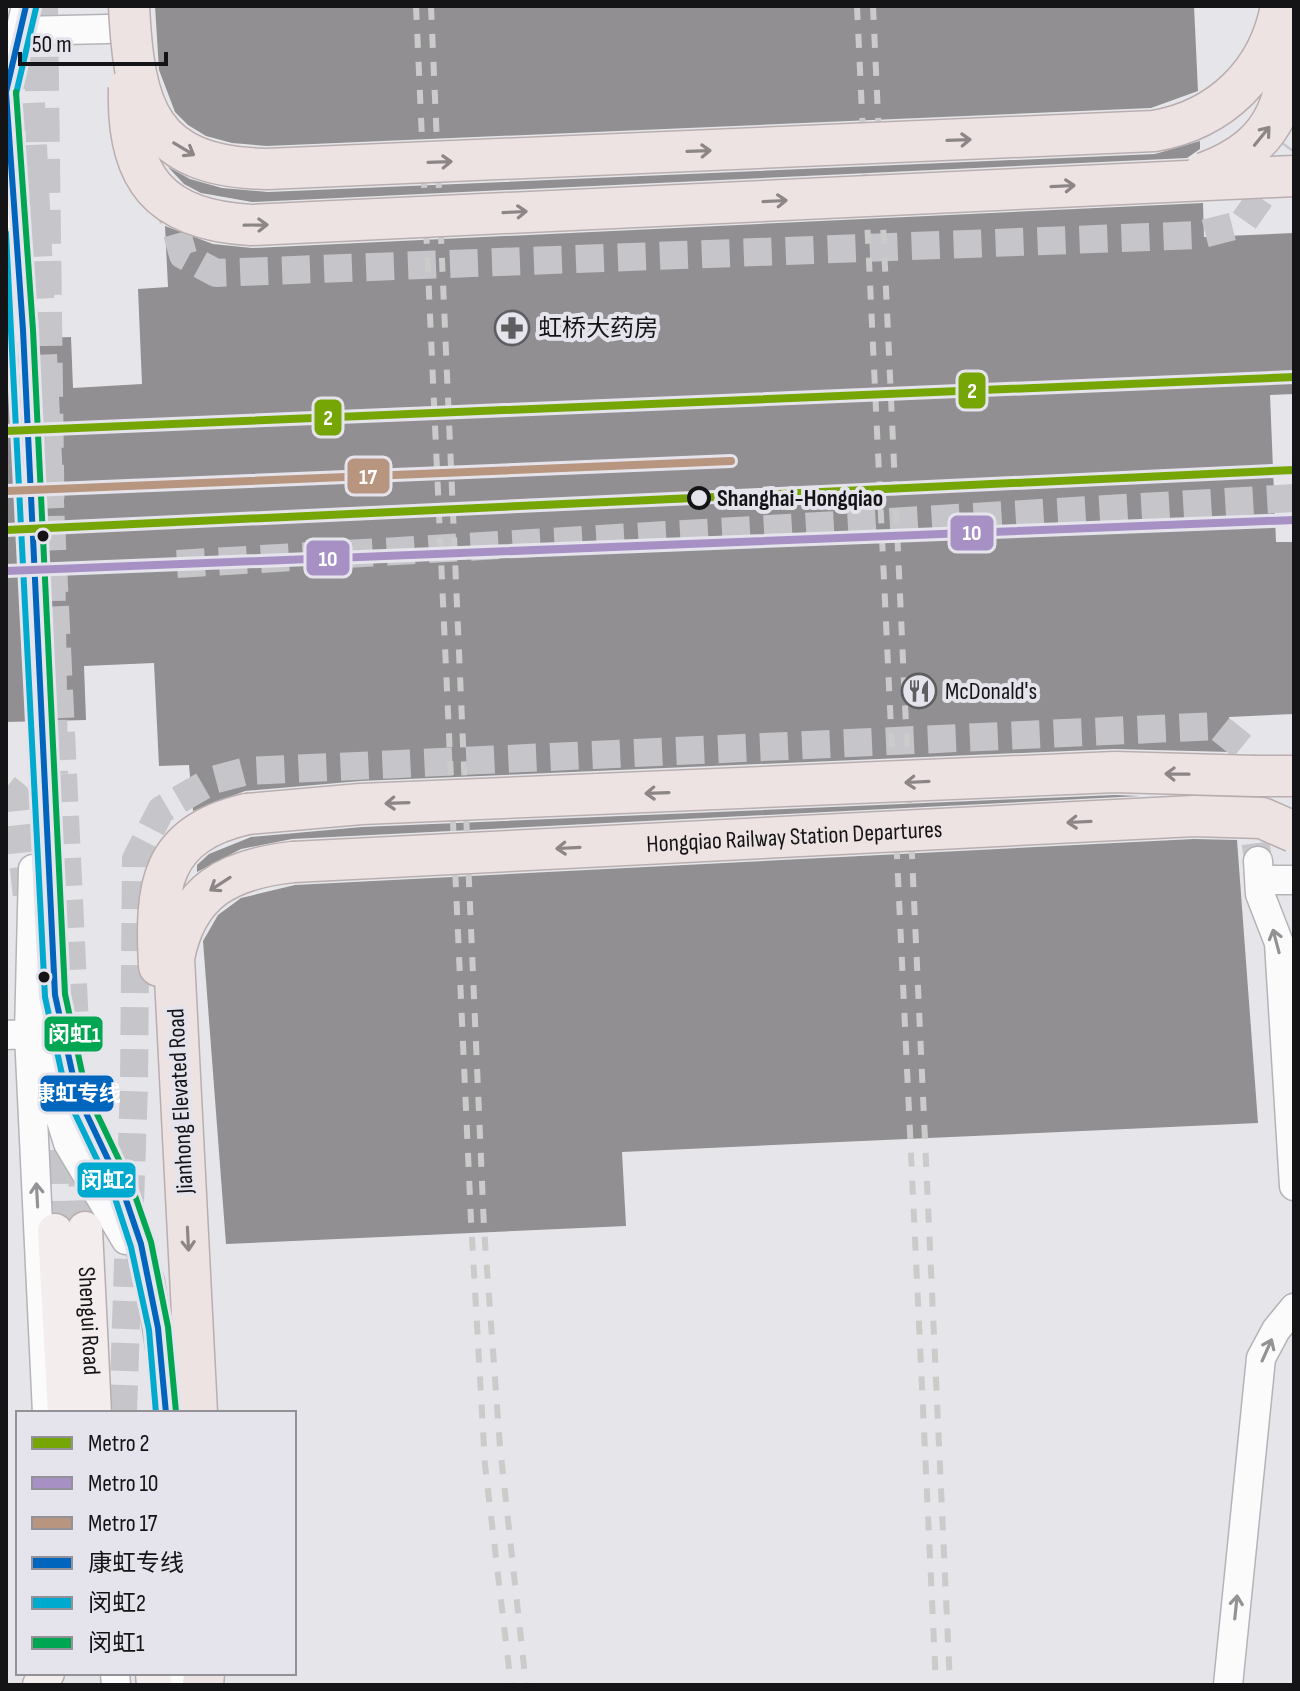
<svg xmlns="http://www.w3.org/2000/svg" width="1300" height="1691" viewBox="0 0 1300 1691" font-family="'Sofia Sans Condensed','Noto Sans SC',sans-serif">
<rect width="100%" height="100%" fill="#e6e6ea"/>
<path fill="#918f91" d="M155,6H1194L1198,91L1151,108L267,146L232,143L206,136L188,125L175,112L159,70Z
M1200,141V149L1187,158L252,202L201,193L184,184L168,167L190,179L222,188L268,192L1155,154Z
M1203,203L1204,237L1294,233V394L1270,395L1276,542H1294V714L1229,717L1231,752L1114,749L360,781L245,791L193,811L189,765L159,766L154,663L84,666L86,720L6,722V339L23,347L38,338L71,337L73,388L142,384L138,289L168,287L165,226L213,244L252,248Z
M1115,795L1140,796L292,839L241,849L197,872V865L209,854L251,837L362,827Z
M1194,839L1237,840L1258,1123L622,1152L626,1226L226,1244L203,941L218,915L241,898L295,885Z"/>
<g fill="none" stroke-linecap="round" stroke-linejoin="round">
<path stroke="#c6c6ca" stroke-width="28" stroke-dasharray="28 14" stroke-linecap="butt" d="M27,19L77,1068
M166,193L183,255L216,273L1199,235L1242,224L1294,150
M29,469L42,740
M177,564L1294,498
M6,788L16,796L27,897
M81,1158L85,1229
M123,1413L134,1085L136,859L161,810L213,780L247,771L1217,726L1243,747L1258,861"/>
<path stroke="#c6c6ca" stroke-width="34" stroke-dasharray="34 17" stroke-linecap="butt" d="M41,6L51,774
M54,1099L55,1231"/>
<g stroke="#b4b3b7" stroke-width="31">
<path id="minor" d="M22,31L107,29
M6,92L26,6
M6,93L23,330
M42,740L55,995L65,1054L87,1122L123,1191L150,1282L164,1373L166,1413
M1258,861L1260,894L1279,943L1294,1186
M33,869L29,1034L47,1413
M1274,880H1294
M6,1035L29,1034L36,1040L68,1143L126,1240
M115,1673L116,1685
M176,1685V1673
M1228,1685L1261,1358L1276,1330L1294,1308"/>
</g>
<g stroke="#b9aeaf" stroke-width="37">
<g id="major">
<path id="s1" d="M85,1229L94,1413"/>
<path d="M55,1231L65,1413"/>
<path d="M153,1673L154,1685"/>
<path d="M40,1685L47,1673"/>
</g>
</g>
<g stroke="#b9aeaf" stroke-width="43">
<path id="highway" d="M1255,776H1294
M159,966C155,887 159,834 247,814
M197,1413L174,958C187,890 229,869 293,862
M203,1685L204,1673"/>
</g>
<use href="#minor" stroke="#fbfbfc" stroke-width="28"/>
<use href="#major" stroke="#f4eded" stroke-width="34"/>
<use href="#highway" stroke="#eee3e3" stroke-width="40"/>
<path stroke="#cbcbcb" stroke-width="6" stroke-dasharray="14 14" stroke-linecap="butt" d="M416,6L471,1220L485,1465L511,1685
M431,6L484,1228L500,1447L526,1685
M857,6L936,1685
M873,6L950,1685"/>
<g stroke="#b9aeaf" stroke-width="43" stroke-linecap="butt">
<g id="highway-bridge">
<path d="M129,6C134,109 150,167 267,169L1154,131C1220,120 1269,73 1281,6"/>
<path d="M129,88C126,178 159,220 251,225L1294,176"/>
<path d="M1204,173C1282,145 1291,93 1289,17"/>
<path d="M247,814L361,804L1115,772L1255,776"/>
<path id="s2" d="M293,862L1194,816L1262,818L1294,832"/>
</g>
</g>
<use href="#highway-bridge" stroke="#eee3e3" stroke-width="40"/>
<g stroke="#e5e4ec" stroke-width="12">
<path id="bus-1" d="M6,92L26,6
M6,93L23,330L55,995L77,1094L123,1191L141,1244L158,1328L166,1413"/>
</g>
<g stroke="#e5e4ec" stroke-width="12">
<path id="bus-2" d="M16,94L36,8
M6,233L45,997L67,1097L114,1195L131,1247L149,1330L156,1413"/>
</g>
<g stroke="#e5e4ec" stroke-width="12">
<path id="bus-3" d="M16,92L33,330L65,994L86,1091L132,1187L151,1242L168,1327L176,1412"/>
</g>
<use href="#bus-1" stroke="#0065bd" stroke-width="6"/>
<use href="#bus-2" stroke="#00a9ce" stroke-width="6"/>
<use href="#bus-3" stroke="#00a651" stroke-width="6"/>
<g stroke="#e5e4ec" stroke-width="14">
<path id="metro-1" d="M6,431L1294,377
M6,530L1294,470"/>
</g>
<g stroke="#e5e4ec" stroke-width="14">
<path id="metro-2" d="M6,571L1294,520"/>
</g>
<g stroke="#e5e4ec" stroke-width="14">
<path id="metro-3" d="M6,491L731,461"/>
</g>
<use href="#metro-1" stroke="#76a606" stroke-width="8"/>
<use href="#metro-2" stroke="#a791c4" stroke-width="8"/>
<use href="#metro-3" stroke="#b7957e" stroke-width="8"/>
</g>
<defs><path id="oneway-shaft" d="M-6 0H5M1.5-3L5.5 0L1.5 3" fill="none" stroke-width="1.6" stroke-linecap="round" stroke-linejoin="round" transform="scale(2)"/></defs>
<g stroke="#8c8687">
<use href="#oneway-shaft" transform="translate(1262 136) rotate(-51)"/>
<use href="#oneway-shaft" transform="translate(959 140) rotate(-2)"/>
<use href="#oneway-shaft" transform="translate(184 149) rotate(31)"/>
<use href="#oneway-shaft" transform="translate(699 151) rotate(-2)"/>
<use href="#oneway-shaft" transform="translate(440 162) rotate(-2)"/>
<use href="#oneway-shaft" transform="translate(1063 186) rotate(-3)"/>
<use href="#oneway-shaft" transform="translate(775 201) rotate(-3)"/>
<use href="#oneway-shaft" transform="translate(515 212) rotate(-3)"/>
<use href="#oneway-shaft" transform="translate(256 225) rotate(-1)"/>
<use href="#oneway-shaft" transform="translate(1177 774) rotate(-179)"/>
<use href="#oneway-shaft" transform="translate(917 782) rotate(177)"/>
<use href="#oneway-shaft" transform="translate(657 793) rotate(178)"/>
<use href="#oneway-shaft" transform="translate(397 803) rotate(178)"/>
<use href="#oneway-shaft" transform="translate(1079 822) rotate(177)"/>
<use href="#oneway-shaft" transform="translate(568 848) rotate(177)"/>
<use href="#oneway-shaft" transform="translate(220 884) rotate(147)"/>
<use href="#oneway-shaft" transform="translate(188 1239) rotate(87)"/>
</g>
<g stroke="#939395">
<use href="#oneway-shaft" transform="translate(1276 941) rotate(-105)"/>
<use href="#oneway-shaft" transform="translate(37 1195) rotate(-93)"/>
<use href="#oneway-shaft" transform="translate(1267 1350) rotate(-66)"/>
<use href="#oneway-shaft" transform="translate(1236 1607) rotate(-84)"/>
</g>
<defs>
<g id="pharmacy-ring" transform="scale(1.8)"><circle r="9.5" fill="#e5e4ec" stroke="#5e5e61" stroke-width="1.5"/><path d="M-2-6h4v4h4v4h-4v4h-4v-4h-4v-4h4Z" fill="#5e5e61"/></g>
<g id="restaurant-ring" transform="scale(1.8)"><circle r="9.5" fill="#e5e4ec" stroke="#5e5e61" stroke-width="1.5"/><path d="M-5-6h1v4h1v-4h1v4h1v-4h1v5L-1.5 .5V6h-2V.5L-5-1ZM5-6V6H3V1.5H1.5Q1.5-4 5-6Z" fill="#5e5e61"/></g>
</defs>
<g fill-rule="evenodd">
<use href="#pharmacy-ring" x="512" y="328"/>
<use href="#restaurant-ring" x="919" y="691"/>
</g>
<circle fill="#e5e4ec" stroke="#141417" stroke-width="4" cx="699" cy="498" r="10"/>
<g fill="#141417" stroke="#e5e4ec" stroke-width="3">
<circle cx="43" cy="536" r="7"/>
<circle cx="44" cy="977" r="7"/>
</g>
<g text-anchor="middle" stroke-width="8" stroke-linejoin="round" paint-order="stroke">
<g font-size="24" fill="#141417" stroke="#e5e4ec" text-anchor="start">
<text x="538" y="336">虹桥大药房</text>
<text x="945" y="699">McDonald's</text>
</g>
<g font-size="24" font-weight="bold" fill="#141417" stroke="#e5e4ec" text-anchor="start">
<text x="717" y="506">Shanghai-Hongqiao</text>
</g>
<g font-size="24" fill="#141417" stroke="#e5e4ec">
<text dy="8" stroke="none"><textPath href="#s2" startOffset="502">Hongqiao Railway Station Departures</textPath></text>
<text transform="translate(180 1101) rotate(-93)" y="8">Jianhong Elevated Road</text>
<text dy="8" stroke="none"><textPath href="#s1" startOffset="92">Shengui Road</textPath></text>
</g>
</g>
<g stroke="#e5e4ec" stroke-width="3">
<rect x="957" y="371" width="30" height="39" rx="8" fill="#76a606"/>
<rect x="313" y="398" width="30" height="39" rx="8" fill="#76a606"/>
<rect x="346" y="457" width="45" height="38" rx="8" fill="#b7957e"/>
<rect x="949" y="514" width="46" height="38" rx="8" fill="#a791c4"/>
<rect x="305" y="539" width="46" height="38" rx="8" fill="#a791c4"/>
<rect x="43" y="1015" width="61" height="38" rx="8" fill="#00a651"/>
<rect x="39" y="1074" width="76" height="39" rx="8" fill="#0065bd"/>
<rect x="76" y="1161" width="61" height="38" rx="8" fill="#00a9ce"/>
</g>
<g font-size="22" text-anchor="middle" font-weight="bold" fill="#fff">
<text x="972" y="398">2</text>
<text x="328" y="425">2</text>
<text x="368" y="484">17</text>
<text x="972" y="540">10</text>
<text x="328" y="566">10</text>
<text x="74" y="1042">闵虹1</text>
<text x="77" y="1101">康虹专线</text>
<text x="107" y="1188">闵虹2</text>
</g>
<rect width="1300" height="1691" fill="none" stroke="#141417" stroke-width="16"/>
<rect x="16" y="1411" width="280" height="264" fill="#e5e4ec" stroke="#919197" stroke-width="2"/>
<rect x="32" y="1437" width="40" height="12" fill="#76a606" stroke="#919197" stroke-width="2"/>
<text x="88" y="1451" font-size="24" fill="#141417">Metro 2</text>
<rect x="32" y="1477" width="40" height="12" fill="#a791c4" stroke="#919197" stroke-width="2"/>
<text x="88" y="1491" font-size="24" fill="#141417">Metro 10</text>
<rect x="32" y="1517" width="40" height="12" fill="#b7957e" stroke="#919197" stroke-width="2"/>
<text x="88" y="1531" font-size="24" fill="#141417">Metro 17</text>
<rect x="32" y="1557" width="40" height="12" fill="#0065bd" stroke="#919197" stroke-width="2"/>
<text x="88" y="1571" font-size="24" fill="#141417">康虹专线</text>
<rect x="32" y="1597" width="40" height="12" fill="#00a9ce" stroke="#919197" stroke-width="2"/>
<text x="88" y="1611" font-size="24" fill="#141417">闵虹2</text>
<rect x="32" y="1637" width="40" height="12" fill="#00a651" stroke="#919197" stroke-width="2"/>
<text x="88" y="1651" font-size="24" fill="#141417">闵虹1</text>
<path d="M20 52v12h146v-12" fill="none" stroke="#141417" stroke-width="4"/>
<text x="32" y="52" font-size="24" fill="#141417" stroke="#e5e4ec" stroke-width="6" paint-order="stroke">50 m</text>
</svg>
